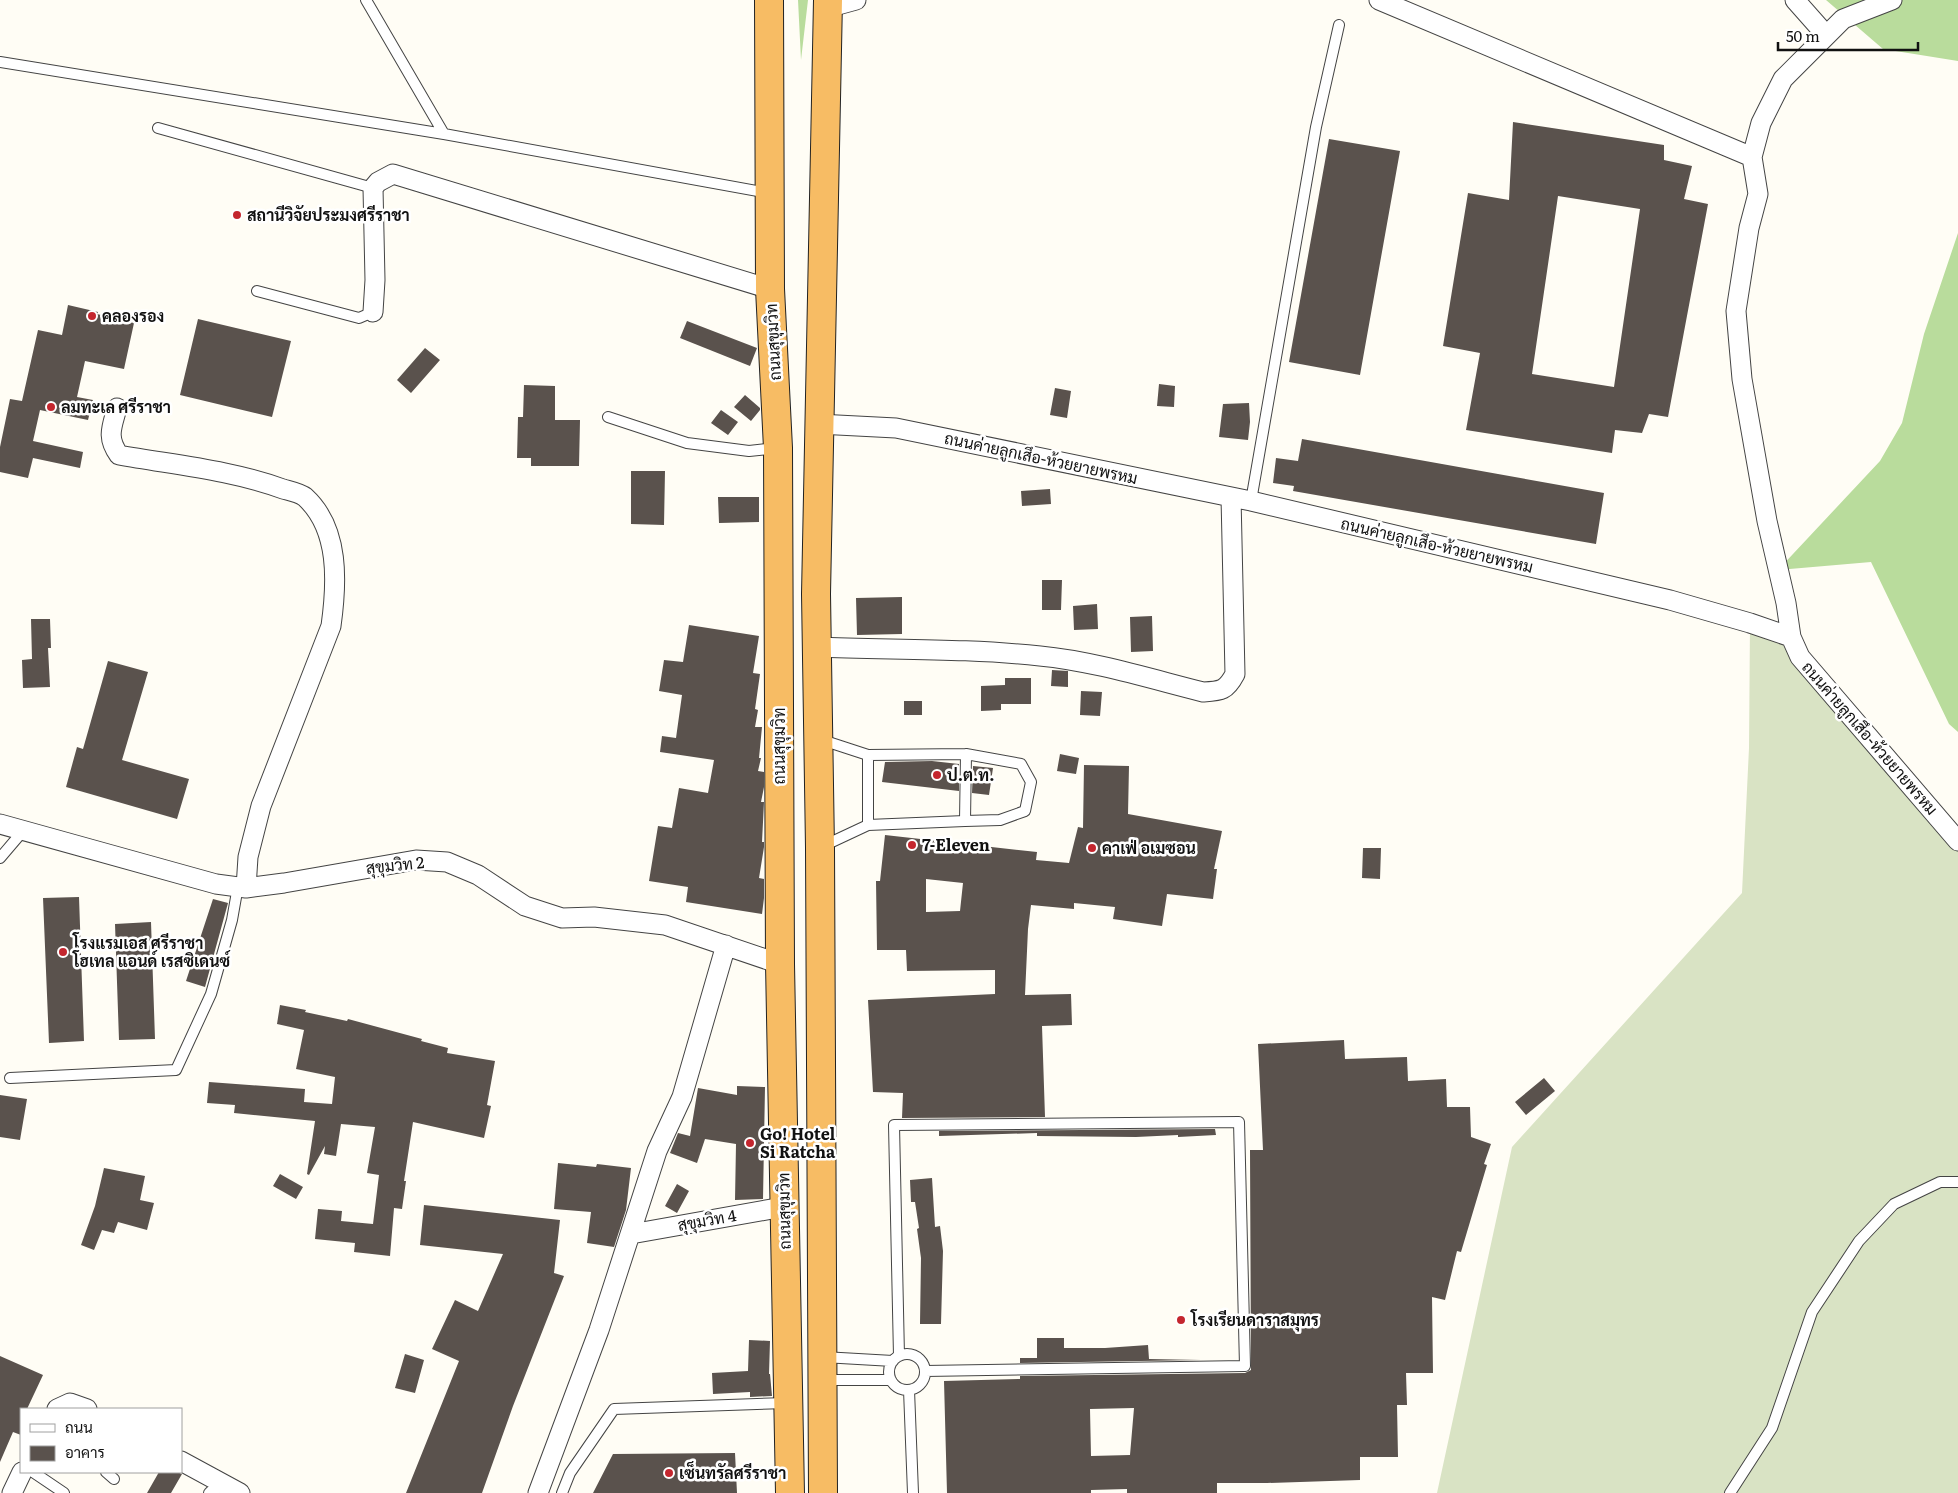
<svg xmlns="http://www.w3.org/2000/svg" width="1958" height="1493" viewBox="0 0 1958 1493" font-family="Literata,Sarabun,serif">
<rect width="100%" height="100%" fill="#fffdf5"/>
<path fill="#b9dc9c" d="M798,0H808L801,60Z
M1826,0H1958V61L1883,49Z
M1958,233V732L1949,724L1871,562L1778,570L1880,461L1902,423L1924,334Z"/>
<path fill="#d9e3c4" d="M1750,623L1800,657L1958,841V1493H1437L1512,1147L1742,893L1749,748Z"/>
<path fill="#5a524d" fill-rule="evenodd" d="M1513,122L1664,145V160L1692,166L1684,199L1708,204L1668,417L1649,414L1642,433L1615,430L1612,453L1466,430L1480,353L1443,346L1468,193L1509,200ZM1558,196L1640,209L1614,387L1532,374Z
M1329,139L1400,151L1360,375L1289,362Z
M68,305L98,312L97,314L134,323L124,369L85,361L77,397L93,400L88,420L40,410L33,441L83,452L80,468L33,458L28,478L0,472V447L10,399L22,401L38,330L62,335Z
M198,319L291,341L272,417L180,395Z
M687,321L757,348L750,366L680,338Z
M425,348L440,360L411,393L397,380Z
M1159,384L1175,386L1174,407L1157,406Z
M524,385L555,386V420H580L579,466H531V458H517L518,417H523Z
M1055,388L1071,391L1067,418L1050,415Z
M745,395L760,408V410L751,421L734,407Z
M1249,403L1250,422L1248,440L1219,437L1223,404Z
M721,410L738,422L728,435L711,423Z
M1302,439L1604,493L1596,544L1293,491L1294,486L1273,483L1276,458L1298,461Z
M631,471H665L664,525L631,524Z
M1050,489L1051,504L1022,506L1021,491Z
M718,497H759V522L719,523Z
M1042,580H1062L1061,610H1042Z
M902,597V634L857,635L856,598Z
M1097,604L1098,629L1074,630L1073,606Z
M1152,616L1153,651L1131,652L1130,617Z
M31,619H50L51,648H48L50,687L23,688L22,660L32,659Z
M689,625L759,636L753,673L760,674L755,709L758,710L755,727H762L759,758H761L758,771L764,772V787L761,802H764L762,842H764V847L759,878L764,879V898L762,914L686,902L688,887L649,881L658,826L672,828L679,788L708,793L714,760L660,752L662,736L676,738L682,695L659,691L664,660L683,662Z
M108,661L148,672L122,760L189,779L177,819L66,787L77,747L83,749Z
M1052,670L1068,671V687L1051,686Z
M1005,678H1031V704H1001V710L981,711V686L1005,685Z
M1081,691L1102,692L1100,716L1080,715Z
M904,701H922V715H904Z
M1060,754L1079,758L1076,774L1057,771Z
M932,761L959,764V791L882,782L885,762Z
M1084,765L1129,766L1128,814L1222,831L1214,869H1217L1213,899L1167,894L1162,926L1113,919L1115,907L1074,903V909L1031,905L1028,929L1025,995L1071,994L1072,1025L1042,1026L1045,1117L902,1118L903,1093L873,1092L868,1000L995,994V970L907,971L906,950H877L876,881H880L885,835L1037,852L1036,860L1069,863L1078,827L1083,828ZM926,879L963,883L960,911L926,912Z
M973,766L993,768L989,795L972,793Z
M1363,848H1381L1380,879L1362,878Z
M79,897L84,1041L49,1043L43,898Z
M213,899L228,903L205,987L186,981Z
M151,922L155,1039L119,1040L115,924Z
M280,1005L306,1010L305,1012L347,1021L348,1019L422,1039L421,1041L448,1048L447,1053L495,1061L487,1105L491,1106L484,1138L413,1122L404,1181H406L402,1209L394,1208L390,1256L354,1252L355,1243L315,1239L318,1209L342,1211L341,1221L373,1224L379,1175L367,1173L375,1127L341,1124L336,1156L324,1154L325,1146L309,1175L307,1174L315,1121L234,1113L235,1105L207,1103L209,1082L305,1089L304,1102L332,1104L335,1077L296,1069L304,1030L277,1024Z
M1344,1040L1345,1059L1407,1057L1408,1081L1446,1079L1447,1107H1470L1471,1137L1491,1144L1484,1164L1487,1165L1461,1252L1457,1251L1445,1300L1432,1297L1433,1373H1406L1407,1405H1397L1398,1457H1360V1480L1267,1483H1217V1493H1127V1489L1091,1490V1493H947L944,1381L1020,1379V1376L1245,1373L1251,1370L1250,1150H1263L1258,1044ZM1134,1408L1130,1455L1091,1456L1090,1409Z
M1544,1078L1555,1091L1526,1115L1515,1102Z
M737,1086L765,1087L763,1199L735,1200L736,1144L705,1139L697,1163L670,1153L678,1133L690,1136L698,1088L737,1095Z
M0,1095L27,1099L20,1140L0,1137Z
M1215,1129L1216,1135L1178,1137V1135L1136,1137L1037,1136V1133L939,1136V1131Z
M558,1163L596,1167L597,1164L631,1168L626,1210L614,1247L587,1243L591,1212L554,1209Z
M104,1168L145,1176L140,1200L154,1203L147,1230L118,1222L114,1233L102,1230L94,1250L81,1245L95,1206Z
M280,1174L303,1187L296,1199L273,1186Z
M932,1178L935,1227L940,1226L943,1251L941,1324H920L921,1258L917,1229L919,1228L915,1202H911L910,1180Z
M677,1184L689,1191L677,1213L665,1206Z
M424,1205L560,1220L554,1273L564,1276L513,1406L482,1493H406L459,1361L432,1349L455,1300L478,1311L503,1254L420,1245Z
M1037,1338H1064V1348H1105L1148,1345L1149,1359L1201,1360L1020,1363V1358H1037Z
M749,1340L770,1341L769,1374H770L772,1396L750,1397V1392L713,1394L712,1373L748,1371Z
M405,1354L424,1360L415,1393L395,1388Z
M0,1356L43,1375L27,1409H21V1435L13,1432L0,1462Z
M735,1453L737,1493H593L613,1454Z
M159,1472H177L182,1474L171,1493H147Z"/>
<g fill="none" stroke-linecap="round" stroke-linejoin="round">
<g stroke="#444" stroke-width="12">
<path id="service" d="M366,0L444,134
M0,62L444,134L768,193
M158,128L373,188
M257,291L359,318L373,312
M608,417L687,443L749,451L777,448
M1251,501L1316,127L1339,25
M819,739L868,755L966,754L965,821L868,825L821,847
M868,755V825
M965,821L1000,820L1025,811L1031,782L1021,764L966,754
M0,858L23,831
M10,1078L176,1070L211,994L232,920L238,886
M889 1372a18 18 0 1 1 36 0a18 18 0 1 1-36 0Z
M899,1356L894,1125L1239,1122L1245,1366L925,1371
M823,1357L893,1361
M825,1380H891
M909,1390L913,1493
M33,1472L64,1493
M106,1472L114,1479
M209,1493L211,1491L215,1493
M562,1493L570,1473L614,1409L786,1403
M1730,1493L1772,1428L1812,1312L1859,1241L1894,1204L1940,1182H1958"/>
</g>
<g stroke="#444" stroke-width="21">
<path id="minor" d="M1379,0L1752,157
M1795,0L1826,35
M827,8L856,0
M373,312L375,280L373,188L378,182L393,174L770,289
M117,408C112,427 106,437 119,455C174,465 231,470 283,489C290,491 300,493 305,497C340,529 337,583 331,626L261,806L248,857L246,888
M818,424L896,428L1251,501L1670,600L1750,623L1791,637L1800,657L1958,841
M1791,637L1786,603L1767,521L1742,379L1736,311L1749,228L1758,194L1752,157L1761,123L1783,79L1843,19L1892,0
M816,647C891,650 966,648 1040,656C1093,661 1151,679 1203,692C1221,691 1226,691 1235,674L1231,497
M0,824L216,884L246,888L284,883L416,860L447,862L478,875L525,906L562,918L594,917L665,925L780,964
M631,1234L783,1207
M57,1409L70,1403L87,1409
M181,1461L240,1493
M12,1493L22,1472
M538,1493L599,1330L657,1151L682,1097L726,945"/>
</g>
<g stroke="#222" stroke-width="30">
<path id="trunk" d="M769,0L770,289L778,448L780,964L790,1493
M823,1493L820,848L816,594L828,0"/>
</g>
<use href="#service" stroke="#fff" stroke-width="10"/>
<use href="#minor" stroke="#fff" stroke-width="19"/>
<use href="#trunk" stroke="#f7bc64" stroke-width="28"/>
</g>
<g fill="#c4262e" stroke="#fff" stroke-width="2">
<circle cx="237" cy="215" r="5"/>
<circle cx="92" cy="316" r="5"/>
<circle cx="51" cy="407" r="5"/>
<circle cx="937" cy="775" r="5"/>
<circle cx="912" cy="845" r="5"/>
<circle cx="1092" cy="848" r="5"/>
<circle cx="63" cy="952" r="5"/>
<circle cx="750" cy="1143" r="5"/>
<circle cx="1181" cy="1320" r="5"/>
<circle cx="669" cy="1473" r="5"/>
</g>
<g text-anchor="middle" stroke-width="5" stroke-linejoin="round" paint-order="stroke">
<g font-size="16" font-weight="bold" fill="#111" stroke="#fff" text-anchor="start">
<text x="247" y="221">สถานีวิจัยประมงศรีราชา</text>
<text x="102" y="322">คลองรอง</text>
<text x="61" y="413">ลมทะเล ศรีราชา</text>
<text x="947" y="781">ป.ต.ท.</text>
<text x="922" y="851">7-Eleven</text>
<text x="1102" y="854">คาเฟ่ อเมซอน</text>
<text x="73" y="949">โรงแรมเอส ศรีราชา<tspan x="73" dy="18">โฮเทล แอนด์ เรสซิเดนซ์</tspan></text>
<text x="760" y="1140">Go! Hotel<tspan x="760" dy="18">Si Ratcha</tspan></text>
<text x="1191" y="1326">โรงเรียนดาราสมุทร</text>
<text x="679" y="1479">เซ็นทรัลศรีราชา</text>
</g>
<g font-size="16" fill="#111" stroke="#fff">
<text transform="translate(773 342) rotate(-93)" y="6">ถนนสุขุมวิท</text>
<text transform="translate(1041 458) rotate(12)" y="6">ถนนค่ายลูกเสึอ-ห้วยยายพรหม</text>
<text transform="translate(1437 545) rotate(13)" y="6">ถนนค่ายลูกเสึอ-ห้วยยายพรหม</text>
<text transform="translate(1870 738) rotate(49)" y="6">ถนนค่ายลูกเสึอ-ห้วยยายพรหม</text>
<text transform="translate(779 746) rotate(-90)" y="6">ถนนสุขุมวิท</text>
<text transform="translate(395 865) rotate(-6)" y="6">สุขุมวิท 2</text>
<text transform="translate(784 1211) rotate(-91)" y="6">ถนนสุขุมวิท</text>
<text transform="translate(707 1220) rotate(-10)" y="6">สุขุมวิท 4</text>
</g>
</g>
<rect x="20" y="1408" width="162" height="65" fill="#ffffff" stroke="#a0a0a0"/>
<rect x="30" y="1424" width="25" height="8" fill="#ffffff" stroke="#a0a0a0"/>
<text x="65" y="1433" font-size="15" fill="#111111">ถนน</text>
<rect x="30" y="1446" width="25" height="15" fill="#5a524d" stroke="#a0a0a0"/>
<text x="65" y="1458" font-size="15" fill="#111111">อาคาร</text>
<path d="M1778 42v8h140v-8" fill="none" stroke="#111111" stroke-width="2.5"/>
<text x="1786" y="42" font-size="15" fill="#111111" stroke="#ffffff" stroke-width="4" paint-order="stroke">50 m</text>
</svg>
